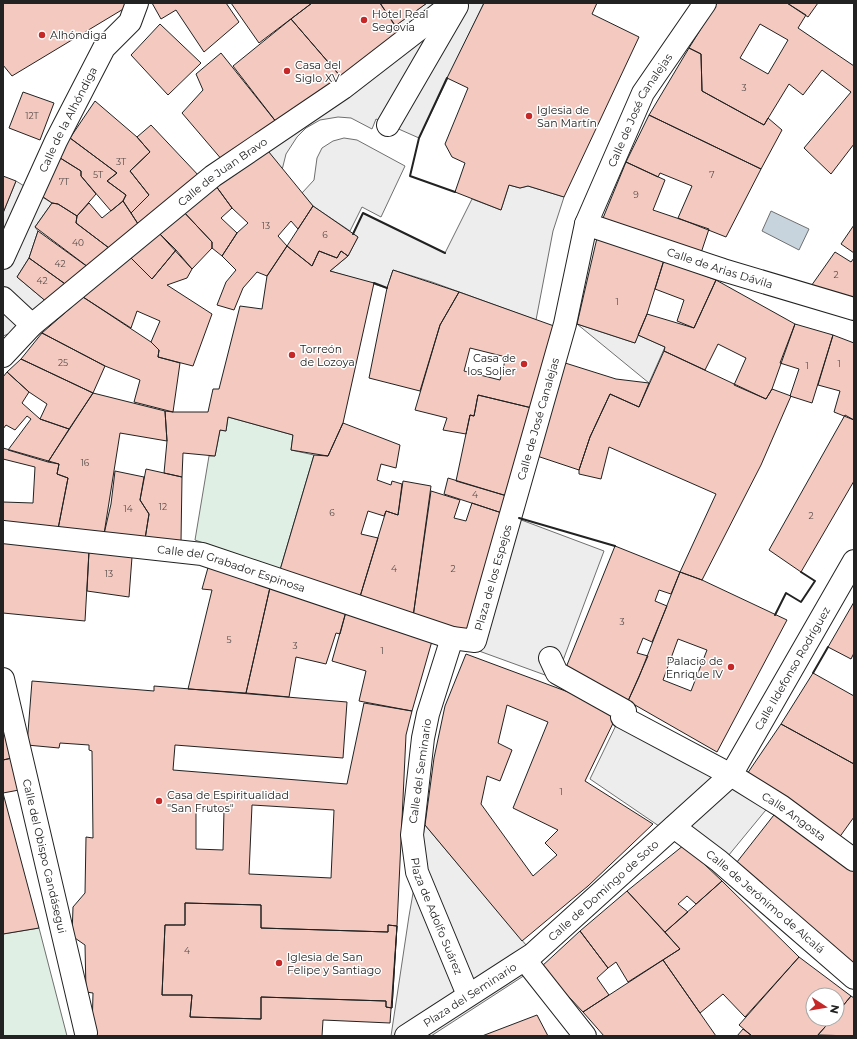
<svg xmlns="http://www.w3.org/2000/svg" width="857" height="1039" viewBox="0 0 857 1039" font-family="Montserrat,sans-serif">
<rect width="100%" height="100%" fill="#fff"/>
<path fill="#e0efe3" stroke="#6f6f6f" d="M228,417L293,435L291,450L314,455L280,570L195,540L209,456H215L220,430L226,431Z
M39,928L67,1036H3V934Z"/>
<path fill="#ededed" stroke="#6f6f6f" d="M427,3H484L419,138L376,119L372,129L351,118L338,117L320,120L306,128L297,137L286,154L282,170L264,146L395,26Z
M344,138L357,140L405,166L381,217L362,207L350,231L313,206L302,193L314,180L317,158L322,148L333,141Z
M16,181L52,203L35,227L38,231L29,258L17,277L48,303L32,325L3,336V213Z
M509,185L520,188L528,186L564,197L553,231L536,320L432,282L393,270L387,288L330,271L348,256L358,237L353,234L363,213L445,253L472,199L501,210Z
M577,324L635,343L638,335L665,347L649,383Z
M508,515L604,551L556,679L468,647Z
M619,719L770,805L719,867L590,779Z
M425,825L542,964L431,1036H391L409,916Z"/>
<path fill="#c7d3dd" stroke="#6f6f6f" d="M771,211L809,229L799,250L762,231Z"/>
<path fill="#f3c9c0" stroke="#222" fill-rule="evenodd" d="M3,3H129L130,5L12,76L3,65Z
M152,3H226L239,22L204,52L176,10L161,19Z
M231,3H312L259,43Z
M312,3H380L401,34L341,77L291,19Z
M380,3H427L395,26Z
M484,3H597L592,14L639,37L564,197L528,186L520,188L509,185L501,210L455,192L465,163L452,157L445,144L468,88L447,78Z
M717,3H787L806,15L798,28L854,66V144L831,174L804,148L851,92L822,70L803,95L789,84L764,125L702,91L701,54L689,48ZM760,24L788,40L768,74L740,58Z
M787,3H818L808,17Z
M291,19L341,77L277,123L233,66Z
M160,24L201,63L168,95L131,55Z
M689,48L701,54L702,91L764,125L768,118L782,130L761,169L649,115Z
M221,53L277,123L223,161L182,113L203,90L196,74Z
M23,92L54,103L40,140L9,128Z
M95,101L137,137L150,152L130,171L149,195L131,213L123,201L126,195L107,181L117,173L70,138Z
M649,115L761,169L726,237L678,218L692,186L660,173L658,177L626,162Z
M151,125L200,177L140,227L131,213L149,195L130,171L150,152L137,137Z
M70,138L117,173L107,181L126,195L123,201L111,211L81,176V171L57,156Z
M264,146L313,206L298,229L291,221L278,236L287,246L267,276L257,272L243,288L234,310L217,305L226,282L236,270L222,256L237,233L248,223L232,208L213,182Z
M57,156L81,171V176L96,194L77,216L58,204L52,203L36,192Z
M626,162L665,180L653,210L709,229L700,256L601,223Z
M3,176L16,181L3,213Z
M213,182L232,208L221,218L237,233L222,256L212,248V242L181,209Z
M123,201L140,227L113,251L76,223L77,216L89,203L102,218Z
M52,203L58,204L77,216L76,223L113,251L92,270L35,227Z
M313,206L358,237L348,256L341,251L337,258L319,251L312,266L287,246Z
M181,209L212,242V248L192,269L157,231Z
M854,225V253L841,244Z
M38,231L92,270L68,286L29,258Z
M157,231L176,250L152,279L129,256Z
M597,238L664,260L647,314L635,343L577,324Z
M287,246L312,266L319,251L337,258L341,251L348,256L330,271L374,283L343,423L328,456L291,450L293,435L228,417L226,431L220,430L215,456L183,453L182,477L164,473L167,441L165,411L173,412H208L213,389H219L240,306L262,309L267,276Z
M176,250L192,269L187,278L167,285L212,314L193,366L158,357L159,350L151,342L160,321L137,311L131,328L83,297L129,256L152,279Z
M835,252L851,262L854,258V302L809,289Z
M29,258L68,286L48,303L17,277Z
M664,260L716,280L694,328L677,321L684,300L655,289Z
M393,270L459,292L440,325L420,391L369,378L387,288Z
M716,280L795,324L772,389L766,399L734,385L746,358L718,344L705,370L664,351L665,347L638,335L647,314L694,328Z
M459,292L554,326L532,408L478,395L474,416L470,415L466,434L443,430L447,418L415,410L440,325ZM470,348L506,357L500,380L464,371Z
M83,297L151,342L159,350L158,357L180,363L173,412L134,402L140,380L105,366L42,333Z
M795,324L833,335L812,403L790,396L799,369L780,363Z
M42,333L105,366L93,393L21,359Z
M833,335L854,343V420L834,412L840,391L818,385Z
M664,351L766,399L772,389L791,396L761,465L702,580L680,572L716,494L609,447L601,479L579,474V470L590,437L610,394L639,407Z
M21,359L93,393L69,429L40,419L47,404L29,392L7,372Z
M562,362L616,379L649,383L639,407L610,394L590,437L579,470L537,456Z
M7,372L29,392L22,403L40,419L69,429L48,462L8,450L31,419L27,416L15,430L6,425L3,429V377Z
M93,393L165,411L167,441L120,433L104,534L58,529L68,478L57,474L59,464L48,462Z
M478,395L532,408L507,496L456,481L470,415L474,416Z
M845,415L854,420V481L801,572L769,550Z
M343,423L400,445L396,468L381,464L377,480L391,485L392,481L402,484L398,515L386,511L384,516L368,511L361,534L378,538L359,600L280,570L314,455L328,456Z
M3,448L59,464L57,474L68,478L58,529L3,528V502L33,503L35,467L3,459Z
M146,469L182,477L181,542L145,539L149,514L140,500Z
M115,471L144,477L140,500L149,514L145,539L104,534L111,504Z
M448,478L507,496L502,513L444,494Z
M403,481L431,486L413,617L359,600L386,511L398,515Z
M431,491L460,500L454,518L466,521L472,503L502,513L468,635L413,617Z
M3,541L89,551L85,621L3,613Z
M615,546L680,572L671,594L659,590L655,601L667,606L652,642L643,638L637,653L648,656L628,701L565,670Z
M89,551L132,557L129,597L87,591Z
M209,564L271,583L246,693L188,689L212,590L202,589Z
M680,572L702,580L787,620L717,752L628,701L639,677ZM678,639L707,650L691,691L663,680Z
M271,583L347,608L340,634L336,633L326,664L296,657L289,697L246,693Z
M854,602V653L851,659L828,647Z
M347,608L432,641L412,711L359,701L366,671L332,661Z
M466,654L587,699L618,713L585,781L653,824L588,886L522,941L425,825L434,758L445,706ZM507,705L548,722L513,808L558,830L545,843L557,855L533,876L481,804L487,776L500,781L512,750L498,743Z
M813,673L854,696V764L781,724Z
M32,681L154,691V686L347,702L343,758L175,745L173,770L347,784L364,703L412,711L406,735L397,926L390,1023L323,1020L322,1036H77L92,1032L93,993L86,992L85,945L72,936L73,907L85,893L86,837L93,838L92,751L89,750V745L60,743L59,748L27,745ZM252,805L334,810L331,878L249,874ZM196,809L224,810L223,850L196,849Z
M3,709L12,758L3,760Z
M781,724L854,764V817L836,842L745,777Z
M12,758L19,790L3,793V760Z
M3,793L39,928L3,934Z
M781,806L854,863V967L737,862Z
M684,845L722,881L696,904L687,896L678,904L688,912L665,932L627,891Z
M722,881L799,957L745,1017L723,994L700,1013L663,960L680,949L665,932Z
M627,891L680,949L628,982L616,962L608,968L580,931Z
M185,903L261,905V928L388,932V925L397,926L392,1008L386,1007V1001L261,997V1019L190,1017L192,995H162L165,925H185Z
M185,903L261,905V928L388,932V925L397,926L392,1008L386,1007V1001L261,997V1019L190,1017L192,995H162L165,925H185Z
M580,931L608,968L597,978L609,995L583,1012L541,967Z
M799,957L851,996L837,1013V995H813V1019H832L817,1036H752L739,1025Z
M663,960L716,1036H604L583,1012Z
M851,996L854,998V1036L818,1035L832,1019H837V1013Z
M537,1015L548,1036H482Z
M743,1029L752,1036H737Z"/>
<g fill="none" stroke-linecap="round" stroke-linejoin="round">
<g stroke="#222" stroke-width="24">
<g id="street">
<path d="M388,125L457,6"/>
<path id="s1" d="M586,224L723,270L854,309"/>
<path id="s2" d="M3,258L56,141L104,48L130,22L137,3"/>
<path d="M3,298L32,325"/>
<path id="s3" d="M3,356L32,325L213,176L343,88L453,3"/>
<path id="s4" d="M3,532L202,554L452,638L475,641L565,324L586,224L643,93L705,3"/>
<path id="s5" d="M452,638L428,714L423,738L412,835L417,872L468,995"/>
<path id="s6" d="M550,658L557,673L625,711L622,717L731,775L781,806L854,860"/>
<path id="s7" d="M3,679L86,1033"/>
<path id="s8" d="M674,827L719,861L854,978"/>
<path d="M525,960L585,1036"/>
<path id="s9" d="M406,1036L533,954L731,775L854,561"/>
</g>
</g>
<use href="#street" stroke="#fff" stroke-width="22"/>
<path stroke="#222" stroke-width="2" d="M447,78L419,138L410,176L455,192
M353,234L363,213L445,253
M374,283L387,288
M519,518L615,546
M775,615L786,593L801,602L815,581L801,572
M813,673L828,647"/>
</g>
<g fill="#c62828" stroke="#fff" stroke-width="1.5">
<circle cx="364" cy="20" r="4"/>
<circle cx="42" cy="35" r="4"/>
<circle cx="287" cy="71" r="4"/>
<circle cx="529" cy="116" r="4"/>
<circle cx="292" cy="355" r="4"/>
<circle cx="524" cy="364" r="4"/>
<circle cx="731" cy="667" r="4"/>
<circle cx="159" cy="801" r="4"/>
<circle cx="279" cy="963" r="4"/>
</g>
<g text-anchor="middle" stroke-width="3" stroke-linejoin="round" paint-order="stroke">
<g font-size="9" fill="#564c4a">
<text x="744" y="91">3</text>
<text x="32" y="119">12T</text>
<text x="121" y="165">3T</text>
<text x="98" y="178">5T</text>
<text x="712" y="178">7</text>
<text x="64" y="185">7T</text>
<text x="636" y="198">9</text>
<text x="266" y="229">13</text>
<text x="325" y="238">6</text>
<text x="78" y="246">40</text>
<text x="60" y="267">42</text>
<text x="836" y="278">2</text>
<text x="42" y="284">42</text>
<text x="617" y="305">1</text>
<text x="63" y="366">25</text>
<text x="839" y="367">1</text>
<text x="807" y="369">1</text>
<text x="85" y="466">16</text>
<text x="475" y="498">4</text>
<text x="163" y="510">12</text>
<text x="128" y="512">14</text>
<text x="332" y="516">6</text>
<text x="811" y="519">2</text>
<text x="394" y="572">4</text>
<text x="453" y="572">2</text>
<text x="109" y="577">13</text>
<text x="622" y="625">3</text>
<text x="229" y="643">5</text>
<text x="295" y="649">3</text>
<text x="382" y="654">1</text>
<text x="561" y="795">1</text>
<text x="187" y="954">4</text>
</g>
<g font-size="11" fill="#222" stroke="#fff" text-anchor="start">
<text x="372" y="18">Hotel Real<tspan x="372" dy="13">Segovia</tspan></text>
<text x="50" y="39">Alhóndiga</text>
<text x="295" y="69">Casa del<tspan x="295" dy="13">Siglo XV</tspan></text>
<text x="537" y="114">Iglesia de<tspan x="537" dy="13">San Martín</tspan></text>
<text x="300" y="353">Torreón<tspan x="300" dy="13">de Lozoya</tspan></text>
<text x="516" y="362" text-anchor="end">Casa de<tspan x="516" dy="13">los Solier</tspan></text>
<text x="723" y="665" text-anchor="end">Palacio de<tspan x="723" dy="13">Enrique IV</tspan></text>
<text x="167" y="799">Casa de Espiritualidad<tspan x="167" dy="13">"San Frutos"</tspan></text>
<text x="287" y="961">Iglesia de San<tspan x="287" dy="13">Felipe y Santiago</tspan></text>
</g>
<g font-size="11" fill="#222" stroke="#fff">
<text dy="4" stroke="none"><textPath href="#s4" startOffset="1045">Calle de José Canalejas</textPath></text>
<text dy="4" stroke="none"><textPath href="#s2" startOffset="153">Calle de la Alhóndiga</textPath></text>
<text dy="4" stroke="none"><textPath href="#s3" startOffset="287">Calle de Juan Bravo</textPath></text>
<text dy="4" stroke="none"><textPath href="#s1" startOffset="141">Calle de Arias Dávila</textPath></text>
<text dy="4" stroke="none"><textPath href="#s4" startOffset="718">Calle de José Canalejas</textPath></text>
<text dy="4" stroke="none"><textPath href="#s4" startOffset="232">Calle del Grabador Espinosa</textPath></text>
<text dy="4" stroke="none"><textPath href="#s4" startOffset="553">Plaza de los Espejos</textPath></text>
<text dy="4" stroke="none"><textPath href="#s9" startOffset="541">Calle Ildefonso Rodríguez</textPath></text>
<text transform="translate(420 771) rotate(-82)" y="4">Calle del Seminario</text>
<text dy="4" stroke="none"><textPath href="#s6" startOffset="300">Calle Angosta</textPath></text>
<text dy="4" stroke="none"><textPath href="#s7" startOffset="182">Calle del Obispo Gandásegui</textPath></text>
<text dy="4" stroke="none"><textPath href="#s9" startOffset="246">Calle de Domingo de Soto</textPath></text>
<text dy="4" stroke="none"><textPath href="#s8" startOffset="118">Calle de Jerónimo de Alcalá</textPath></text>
<text dy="4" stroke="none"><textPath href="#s5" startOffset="287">Plaza de Adolfo Suárez</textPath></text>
<text dy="4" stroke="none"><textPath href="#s9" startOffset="76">Plaza del Seminario</textPath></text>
</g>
</g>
<rect width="857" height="1039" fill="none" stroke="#222222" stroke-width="8"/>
<g transform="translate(825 1007) rotate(102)"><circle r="19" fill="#ffffff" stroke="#a7a7a7"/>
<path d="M0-3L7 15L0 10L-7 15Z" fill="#c62828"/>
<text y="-6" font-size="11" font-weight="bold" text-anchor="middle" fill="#222222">N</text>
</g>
</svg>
